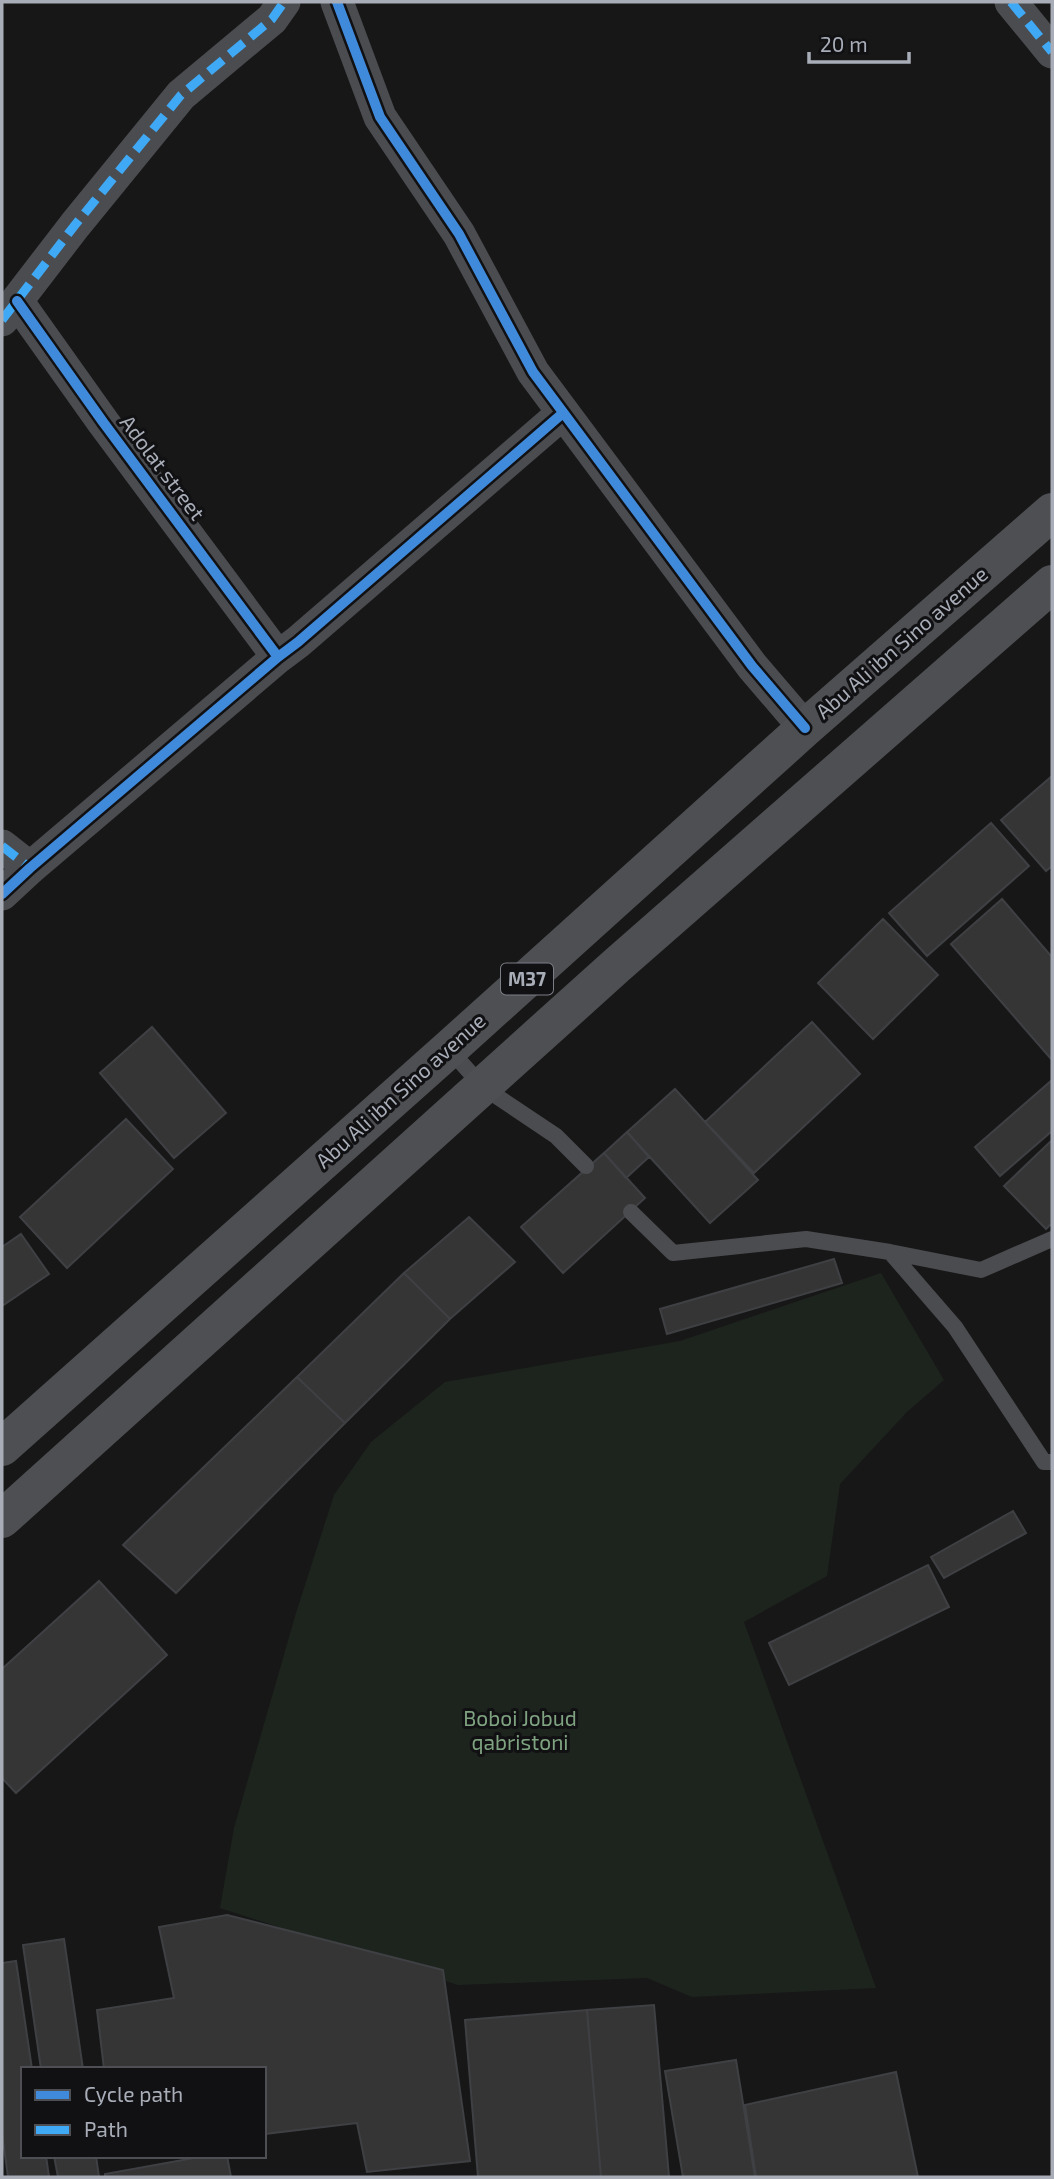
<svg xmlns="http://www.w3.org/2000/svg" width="1054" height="2179" viewBox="0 0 1054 2179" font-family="'Exo 2',sans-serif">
<rect width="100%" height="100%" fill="#171717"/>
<path fill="#1d241e" d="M881,1273L944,1380L907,1412L840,1484L827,1576L744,1622L876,1988L692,1997L647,1978L458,1985L220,1908L234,1828L296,1613L334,1495L371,1442L445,1382L680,1341Z"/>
<path fill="#353536" stroke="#3f4043" stroke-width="2" d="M1052,776V866L1046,871L1001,820Z
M991,823L1029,866L927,956L889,913Z
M1002,899L1052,957V1060L951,944Z
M883,919L938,975L873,1039L818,983Z
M812,1022L860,1074L754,1173L705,1122Z
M152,1027L226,1113L174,1158L100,1073Z
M1052,1080V1131L1000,1176L975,1147Z
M675,1089L758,1180L710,1223L627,1132Z
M126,1119L173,1169L67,1268L20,1217Z
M627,1132L649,1157L626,1178L604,1153Z
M1052,1140V1223L1046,1229L1004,1186Z
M604,1153L645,1198L563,1273L521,1227Z
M469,1217L515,1262L450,1319L404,1273Z
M21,1234L49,1274L2,1306V1247Z
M834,1259L842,1283L667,1334L660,1309Z
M404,1273L450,1319L345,1423L297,1377Z
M297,1377L345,1423L176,1593L123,1545Z
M1013,1511L1026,1533L944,1578L931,1557Z
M928,1565L949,1607L789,1685L769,1643Z
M99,1581L167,1655L16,1793L2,1778V1669Z
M227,1915L443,1970L470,2161L367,2172L357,2123L264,2134V2069H104L97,2010L174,1998L159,1927Z
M64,1939L83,2069H41L23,1945Z
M16,1961L32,2069H23V2156H46L49,2177H8L2,2133V1963Z
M654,2005L669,2177H601L587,2010Z
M587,2010L601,2177H478L465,2020Z
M736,2060L755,2177H683L665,2071Z
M896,2072L918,2177H756L745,2105Z
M54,2156H96L99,2177H58Z
M205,2156H227L231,2177H105V2174Z"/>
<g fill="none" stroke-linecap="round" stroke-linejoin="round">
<path stroke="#4b4c50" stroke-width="16" d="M449,1049L483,1087L556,1136L586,1166
M631,1212L673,1253L806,1239L890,1252L981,1270L1052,1239
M890,1252L955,1327L1044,1462H1052"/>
<path stroke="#4b4c50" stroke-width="33" d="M337,2L380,117L459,234L533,372L752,666L805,728
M1011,2L1052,52
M17,301L103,422L278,657
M2,320L75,225L181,95L272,19L284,2
M2,846L30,868
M2,894L30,868L278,657L298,642L563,413"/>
<path stroke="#4d4f52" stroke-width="38" d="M2,1447L449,1049L805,728L1052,512
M2,1519L616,966L1052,584"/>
<path stroke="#3fa9f5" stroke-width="9" stroke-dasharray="18 9" stroke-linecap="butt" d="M1011,2L1052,52
M2,320L75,225L181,95L272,19L284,2
M2,846L30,868"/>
<g stroke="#111113" stroke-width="15">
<path id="cycleway" d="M337,2L380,117L459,234L533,372L752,666L805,728
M17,301L103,422L278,657
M2,894L30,868L278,657L298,642L563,413"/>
</g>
<use href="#cycleway" stroke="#408adc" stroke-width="10"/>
</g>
<g text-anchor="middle" stroke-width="6" stroke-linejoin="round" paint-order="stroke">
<rect fill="#111113" stroke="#7b7e86" stroke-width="2" x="501" y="963.5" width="52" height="31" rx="5"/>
<g font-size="19" font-weight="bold" fill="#a8adb8">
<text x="527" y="986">M37</text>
</g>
<g font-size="21" fill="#a8adb8" stroke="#111113">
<text transform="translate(162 468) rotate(53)" y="7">Adolat street</text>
<text transform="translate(902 643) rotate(-41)" y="7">Abu Ali ibn Sino avenue</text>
<text transform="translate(401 1091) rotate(-42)" y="7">Abu Ali ibn Sino avenue</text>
</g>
<g font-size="21" fill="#7fa381" stroke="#111113">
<text x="520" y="1726">Boboi Jobud<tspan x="520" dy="24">qabristoni</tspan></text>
</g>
</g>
<rect width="1054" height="2179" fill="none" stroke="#a8adb8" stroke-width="7"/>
<rect x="21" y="2067" width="245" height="91" fill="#111113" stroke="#4d4f55" stroke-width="2"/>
<rect x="35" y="2090" width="35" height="10" fill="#408adc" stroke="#4d4f55" stroke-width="2"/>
<text x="84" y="2102" font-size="21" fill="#a8adb8">Cycle path</text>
<rect x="35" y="2125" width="35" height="10" fill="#3fa9f5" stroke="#4d4f55" stroke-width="2"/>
<text x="84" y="2137" font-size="21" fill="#a8adb8">Path</text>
<path d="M809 52v10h100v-10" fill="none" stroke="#a8adb8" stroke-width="3.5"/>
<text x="820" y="52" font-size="21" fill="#a8adb8" stroke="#111113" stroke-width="5" paint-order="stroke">20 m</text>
</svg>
